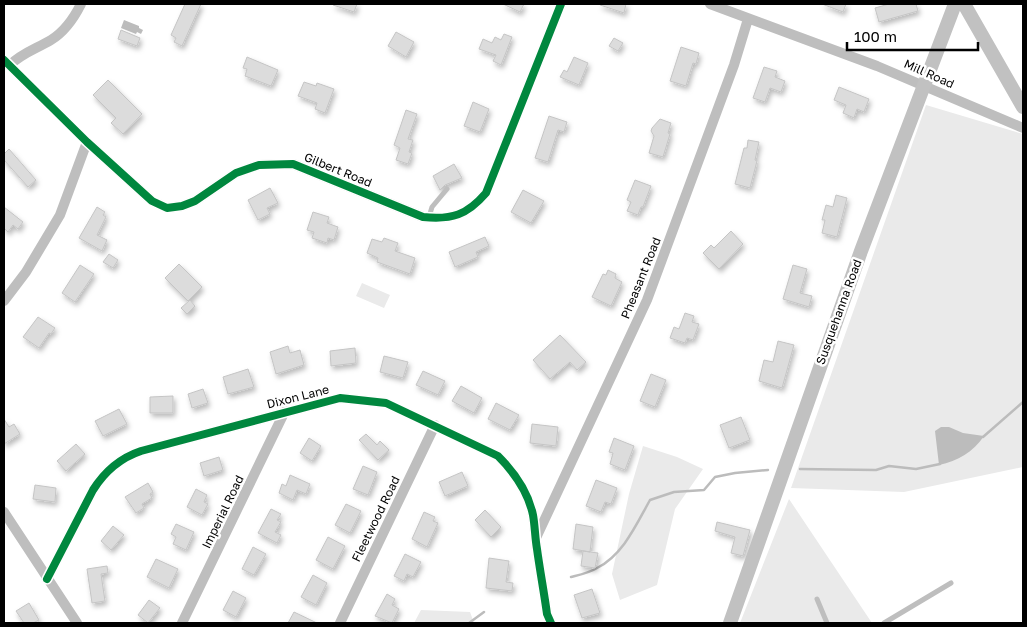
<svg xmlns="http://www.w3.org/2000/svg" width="1027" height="627" viewBox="0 0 1027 627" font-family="'Golos Text',sans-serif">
<defs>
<filter id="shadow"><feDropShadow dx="2" dy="3.5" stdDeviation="2.5" flood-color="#0004"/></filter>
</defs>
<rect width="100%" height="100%" fill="#fff"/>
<path fill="#eaeaea" d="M926,105L1023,134V467L904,492L791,488Z
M362,283L390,295L384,308L356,296Z
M643,446L677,457L703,469L675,509L657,585L620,600L612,574L629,494Z
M789,499L872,623H740Z
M421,610L470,612L474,623H414Z"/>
<path fill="#bcbcbc" d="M124,20L139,26V28L143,30L141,34L137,32L136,34L121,28Z
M941,427H949L963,433L984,436C973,452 958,461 939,465L935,431Z"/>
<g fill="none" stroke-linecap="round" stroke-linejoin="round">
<path stroke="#bcbcbc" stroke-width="2.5" d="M983,437L1023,402
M800,469L876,470L889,466L916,469L940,464
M571,577C579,575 589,573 597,568C623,555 636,525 650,500L674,492L704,490L715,477L735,473L768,470
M469,623L484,612"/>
</g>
<path fill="#dcdcdc" stroke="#c5c5c5" filter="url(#shadow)" d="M185,4H201L182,46L174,42L176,38L171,35Z
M334,4H357L354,12L333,5Z
M503,4H524L520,12Z
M600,4H626L624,13L600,5Z
M822,4H846L843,12Z
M889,4H916L918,11L879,22L875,8Z
M121,30L140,38L137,46L118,39Z
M396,32L414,42L406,57L388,46Z
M504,34L512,37L501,65L493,61L496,55L479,49L483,39L492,43L495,37L501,40Z
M614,38L623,43L618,51L609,46Z
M681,47L699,53L696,64L693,63L686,86L670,81Z
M247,57L278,70L271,86L245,76L247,69L243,68Z
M574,57L588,63L579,85L560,77L564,70L567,72Z
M764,67L777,71L775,77L785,81L781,92L770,88L765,102L753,98Z
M108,80L142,114L123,134L111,123L116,118L93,95Z
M304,82L316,86L317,83L334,89L325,113L315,109L317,103L298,96Z
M839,87L869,99L864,112L857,109L854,118L843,113L846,105L834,100Z
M473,102L489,109L480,132L464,126Z
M406,110L417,114L408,139L413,140L409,152L412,153L408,164L396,160L400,148L394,145Z
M549,116L567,122L564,132L558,130L548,162L535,158Z
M660,119L671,123L668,133L670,134L663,157L649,153L654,136L651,131L652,128Z
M748,140L759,142L755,160L757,161L750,188L735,184L744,148H747Z
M9,149L36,180L28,187L4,160V154Z
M454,164L462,178L445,185L440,190L433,176Z
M635,180L651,186L643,207H641L638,215L627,211L631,202L627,200Z
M270,188L278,203L267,208L270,214L258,220L248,200Z
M523,190L544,201L531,223L511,212Z
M836,195L847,198L837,237L822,233L825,220H822L826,205L833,207Z
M4,207L23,222L18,229L13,225L8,232L4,228Z
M97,207L105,212L103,215L106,217L97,235L107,240L102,251L79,238Z
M313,212L329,217L327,223L338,227L334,240L328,238L327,243L312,238L314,232L307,230Z
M731,231L743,244L719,269L703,253L711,245L714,248Z
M485,237L489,246L476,252L478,257L455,267L449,252Z
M384,238L398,243L395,251L415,258L410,274L377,262L378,258L367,253L372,239L382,242Z
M109,254L118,260L113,268L103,262Z
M179,264L202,287L188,301L165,278Z
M80,265L94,274L75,302L62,293Z
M793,265L807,269L800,293L812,296L809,307L783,299Z
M608,270L616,274L615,278L622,282L611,306L592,297L603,274L606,275Z
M190,300L195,306L187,314L181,308Z
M685,313L694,316L692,322L699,324L693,340L687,338L685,343L670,338L674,327L679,329Z
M38,317L55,328L51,334L49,333L39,348L23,337Z
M560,335L586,362L577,370L570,362L550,379L533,360Z
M778,341L794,345L782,388L759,381L764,360L773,362Z
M288,346L290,353L300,350L304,365L276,374L270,352Z
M355,348L356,363L331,366L330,351Z
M384,356L408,362L403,378L380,372Z
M248,369L254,387L228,394L223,377Z
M423,371L445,381L438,395L416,385Z
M651,374L666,380L655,407L640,401Z
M461,386L482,398L474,413L452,401Z
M203,389L208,403L192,408L188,394Z
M173,396V413H150V397Z
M496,403L519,415L510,430L488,419Z
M119,409L127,424L103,436L95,421Z
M741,417L750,440L729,448L720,425Z
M4,419L9,427L14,424L20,434L4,444Z
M532,424L558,427L556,446L530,443Z
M366,434L377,445L380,441L389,450L378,460L359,440Z
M309,438L321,446L312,461L300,453Z
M614,438L634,446L625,470L610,464L613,453L609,452Z
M76,444L85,454L66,471L57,461Z
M219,457L223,470L204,476L200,463Z
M363,466L377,472L368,495L353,489Z
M462,472L468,486L445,496L439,482Z
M290,475L310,484L306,494L297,490L293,500L279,493L282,484L286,486Z
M596,480L617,488L611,504L605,502L601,512L586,506Z
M148,483L153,492L150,494L152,498L142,504L144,508L136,513L125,497Z
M35,485L56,488L55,502L33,499Z
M196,489L207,495L204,502L208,504L202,515L187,507Z
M346,504L361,511L350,533L335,525Z
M271,509L281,514L277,520L281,522L275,532L281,535L277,543L258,533Z
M485,510L501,527L491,537L475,520Z
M424,512L435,517L433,521L438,523L427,547L412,539Z
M717,522L750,530L743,556L731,553L735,537L715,531Z
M176,524L194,532L186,550L173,544L176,537L171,534Z
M576,524L593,527L590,552L573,549Z
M113,526L124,535L111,550L101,541Z
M328,537L345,546L333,569L316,560Z
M253,547L266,554L254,575L242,569Z
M583,551L598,553L595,568L581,566Z
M405,554L421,562L413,577L407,574L404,581L394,576Z
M489,558L509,561L506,582L513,583L512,591L486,588Z
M156,559L178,569L169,588L147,577Z
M107,566L108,573L101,574L105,601L92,603L87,569Z
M313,575L327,583L316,605L301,597Z
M592,589L600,613L582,618L574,595Z
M233,591L246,598L236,617L223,610Z
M387,594L395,599L392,605L399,609L392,623L375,616Z
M149,600L160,608L148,623L138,615Z
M29,603L39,620L33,623H24L16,611Z
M294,612L317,623H288Z"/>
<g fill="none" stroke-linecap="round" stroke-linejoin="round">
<path stroke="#bebebe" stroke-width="5" d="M429,217L432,207L447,189
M817,599L827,623
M884,623L951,583"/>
<path stroke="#bebebe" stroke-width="10" d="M710,4L877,66L1023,128
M4,60L87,142L152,201L167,208L182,206L195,201L236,173L259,165L293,164L423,217C452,220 467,215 486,193L561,4
M10,65C22,53 36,49 51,40C64,32 74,18 81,4
M4,301L26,272L60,215L87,142
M4,512L77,623
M536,538L647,300L734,65L748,19
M47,579L93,490C105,471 120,458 141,451L340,398L386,403L498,456C515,473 528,491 533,515C535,526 535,538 537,549C540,571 544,592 547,614L551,623
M182,623L285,411
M340,623L435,425"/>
<path stroke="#c1c1c1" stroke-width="14" d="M964,4L1023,107
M730,623L861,251L955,4"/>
<g stroke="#fff" stroke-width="11">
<path id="cycleway" d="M4,60L87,142L152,201L167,208L182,206L195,201L236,173L259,165L293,164L423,217C452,220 467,215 486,193L561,4
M47,579L93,490C105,471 120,458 141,451L340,398L386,403L498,456C515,473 528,491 533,515C535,526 535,538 537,549C540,571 544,592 547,614L551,623"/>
</g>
<use href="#cycleway" stroke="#00873e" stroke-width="8"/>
</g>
<g text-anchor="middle" stroke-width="5" stroke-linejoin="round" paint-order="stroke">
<g font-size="12" fill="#000" stroke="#fff">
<text transform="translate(929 74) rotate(24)" y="4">Mill Road</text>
<text transform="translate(338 170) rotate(22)" y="4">Gilbert Road</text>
<text transform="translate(641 278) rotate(-68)" y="4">Pheasant Road</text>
<text transform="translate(839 312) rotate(-70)" y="4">Susquehanna Road</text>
<text transform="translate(298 397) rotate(-14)" y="4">Dixon Lane</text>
<text transform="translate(223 512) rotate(-64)" y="4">Imperial Road</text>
<text transform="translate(376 519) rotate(-64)" y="4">Fleetwood Road</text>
</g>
</g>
<rect width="1027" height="627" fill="none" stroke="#000000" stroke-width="10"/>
<path d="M847 42v8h131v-8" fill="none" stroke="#000000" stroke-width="2.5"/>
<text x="854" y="42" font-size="15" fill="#000000" stroke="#ffffff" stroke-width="4" paint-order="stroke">100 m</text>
</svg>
